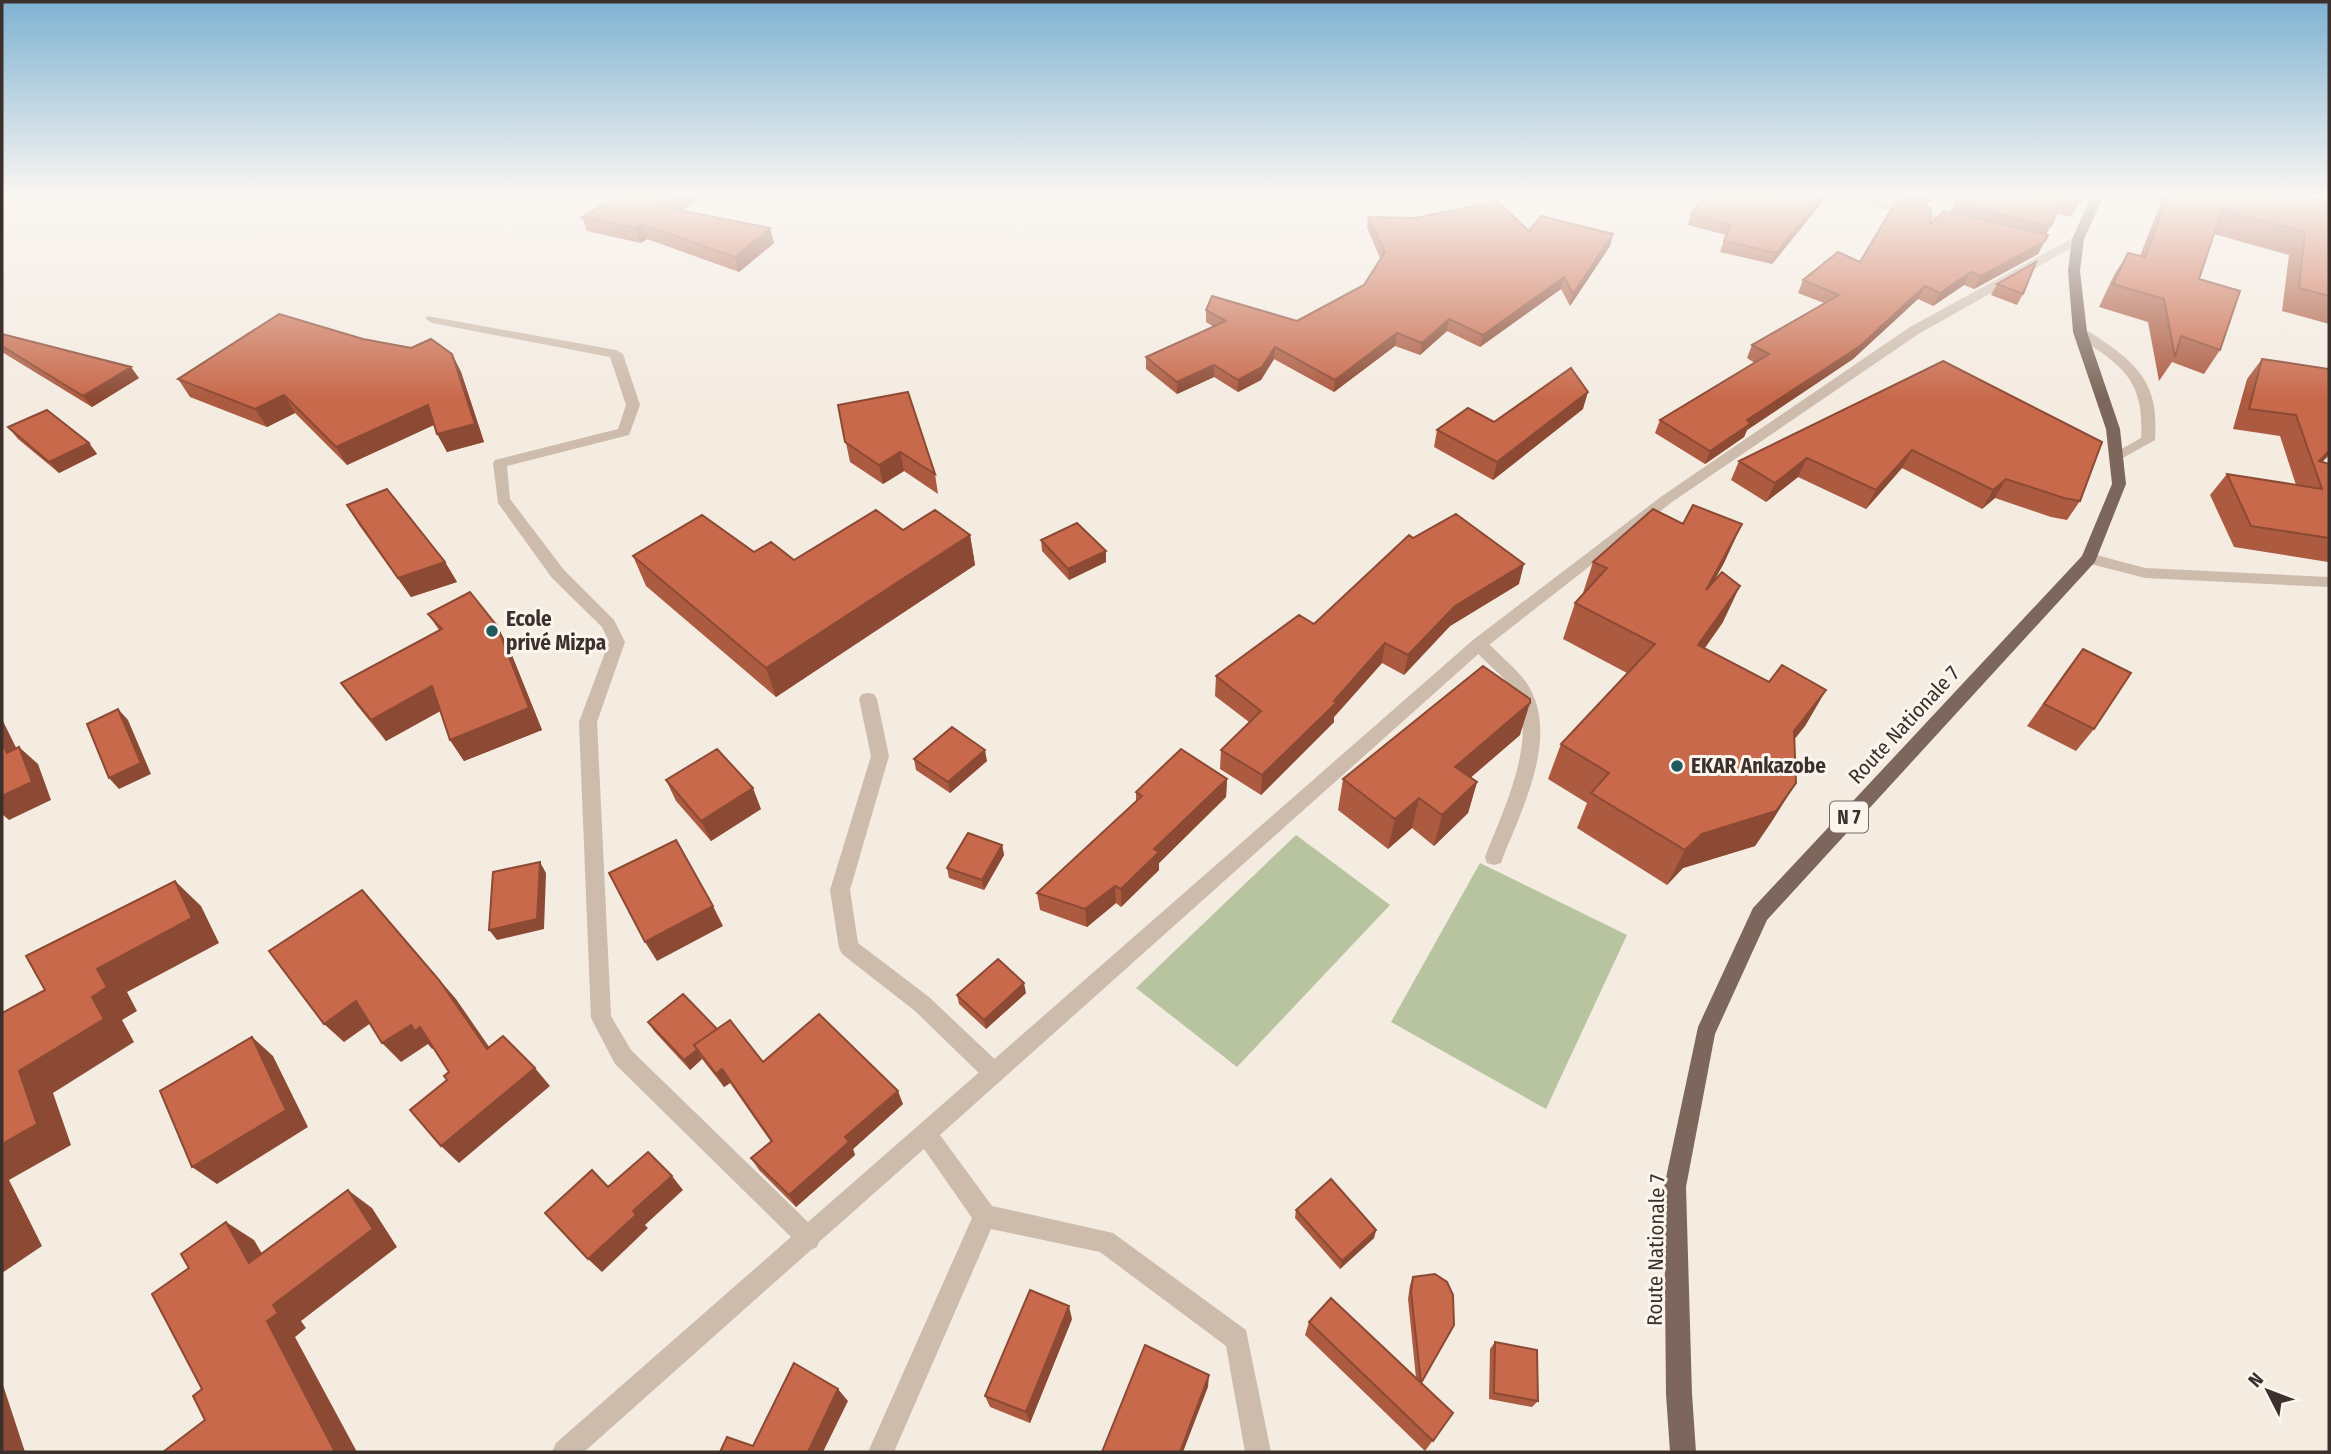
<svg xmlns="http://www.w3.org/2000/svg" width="2331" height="1454" viewBox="0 0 2331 1454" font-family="'Fira Sans Condensed',sans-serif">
<rect width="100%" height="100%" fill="#f4ebe1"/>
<path fill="#b8c4a0" d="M1296,835L1390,905L1237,1067L1136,988Z
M1480,863L1627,935L1546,1109L1391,1022Z"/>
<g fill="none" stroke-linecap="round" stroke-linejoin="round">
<path fill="#cdbbac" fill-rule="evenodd" d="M2080,328C2090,331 2100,339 2109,345C2147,372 2158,394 2155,440L2121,459L2116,461L2109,456L2141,438C2145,379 2121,365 2075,335L2073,332Z
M1479,638L1485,640C1498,654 1515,667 1526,682C1561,733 1523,807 1503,857L1501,863L1494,865L1487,863L1485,857C1502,813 1540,737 1514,692C1503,673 1482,662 1471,644Z
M868,693L874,694L877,699L889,756L850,890L858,943L929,997L1002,1066L1005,1073L1002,1080L994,1083L986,1080L915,1011L842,954L839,948L830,890L871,756L859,699L862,694Z"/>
<path fill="#cdbbac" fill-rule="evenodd" d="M1829,195H1850L1965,223L1959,227Z
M2078,235L2084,239L2082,242L1920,333L1672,502L1485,648L940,1135L992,1206L1113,1233L1246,1330L1271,1452H1245L1226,1346L1100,1252L991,1229L894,1452H868L972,1218L924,1149L819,1242L817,1247L811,1250L584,1452H552L556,1443L791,1237L615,1064L591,1018L579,722L609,642L602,627L552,578L498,503L493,463L495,460L618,429L626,405L610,357L432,323L426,319L427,316L616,350L623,354L640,405L629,435L507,466L510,499L564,570L614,620L625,642L597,722L611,1016L631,1050L808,1222L1473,640L1662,496L1910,327Z
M2089,553L2145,568L2329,577V587L2145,578L2083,562L2081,558L2083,554Z"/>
<path fill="#7d675c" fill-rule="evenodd" d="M2092,195H2104L2084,239L2080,271L2087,332L2120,429L2126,484L2095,562L1767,920L1715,1034L1686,1187L1692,1394L1696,1452H1670L1666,1394L1664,1187L1698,1027L1753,908L2082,556L2112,484L2106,429L2073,332L2068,271L2072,239Z"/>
</g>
<path fill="#ac5a40" d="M701,195L681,211L770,228L774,243L739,272L647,239L641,243L587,231L582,217Z
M1705,195H1828L1772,264L1720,252L1726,235L1688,225L1691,214Z
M1901,195H1931V199L1927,207L1930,224L1950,212L1954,204L1964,195H2085L2070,217L2056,213L2038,254L1974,289L1964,285L1933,306L1918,299L1853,359L1747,430L1744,437L1705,464L1655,433L1660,420L1755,363L1747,358L1752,345L1824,303L1798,293L1803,280L1860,262Z
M2159,195H2300L2329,202V324L2282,311L2289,255L2214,234L2199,279L2220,350L2204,374L2172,362L2159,381L2148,322L2099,307L2114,275L2128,253L2140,256L2161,202L2156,200Z
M1368,217L1529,231L1610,246L1570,306L1561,289L1480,347L1447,331L1420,355L1395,346L1334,392L1274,359L1261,380L1238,392L1214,377L1177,394L1146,369V357L1214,327L1206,322V310L1297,321L1364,285L1380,258L1367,228Z
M1997,284L2023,294L2017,305L1991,295Z
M2,334L139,378L92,407L2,352Z
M363,339L452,354L461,372L484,442L447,452L434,425L347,465L295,413L267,427L190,397L178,379Z
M2262,359L2329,369V455L2322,462L2329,464L2328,562L2234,547L2210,495L2227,474L2296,485L2280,436L2233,429L2247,379Z
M1943,361L2080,501L2067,520L2051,517L1995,498L1982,509L1902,468L1866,509L1798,477L1766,502L1731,480L1739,461Z
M838,405L935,474L938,494L904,471L883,484L850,462Z
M1583,409L1493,480L1434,447L1437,430Z
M8,427L89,443L97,454L59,473L18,439Z
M347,505L445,562L457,582L411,597L359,525Z
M1683,524L1725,561L1715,579L1723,622L1704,649L1769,682L1826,690L1805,726L1794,739L1774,818L1755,846L1683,868L1667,885L1577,828L1587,803L1548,779L1561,744L1627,673L1563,639L1575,603L1582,596L1593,562Z
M903,530L970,535L975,565L776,697L646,586L633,556L754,552L794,560Z
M1041,540L1106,562L1069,580L1042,551Z
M1519,584L1450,626L1404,675L1382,663L1334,717V722L1261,795L1220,769L1221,750L1249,722L1215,696L1216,676L1314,624Z
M428,614L497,626L509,648L542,730L464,761L450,740L440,711L386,741L356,704L341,683L439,630Z
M2083,649L2094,729L2076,751L2027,726L2066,671Z
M1520,735L1470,778L1477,782L1468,813L1434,846L1412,828L1388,849L1338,810L1343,779Z
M914,759L987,761L950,793L916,770Z
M1227,779L1226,797L1159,863V870L1121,907L1116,903L1087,927L1040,910L1037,893L1136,801V792Z
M666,780L761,809L711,841L676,801Z
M1002,845L1004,855L984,890L949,878L947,868Z
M1026,993L986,1029L959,1004L957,995Z
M648,1022L717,1029L763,1062L903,1104L853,1149L855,1155L796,1207L759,1170L751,1158L771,1142L730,1083L724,1087L702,1059L690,1070L654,1031Z
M1296,1210L1376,1230L1374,1238L1340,1269L1295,1218Z
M1413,1277L1422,1383L1453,1413L1425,1451L1305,1335L1309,1322L1416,1378L1408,1299L1410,1285Z
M1072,1319L1030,1423L990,1407L985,1396Z
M1495,1342L1538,1401L1532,1407L1489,1399L1490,1349Z"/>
<path fill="#8c4a34" d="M679,195H701L668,222L663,207Z
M1824,195H1828L1772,264L1776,253Z
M2084,195H2085L2070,217L2076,206Z
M642,224L647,239L641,243L636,228Z
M770,228L774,243L739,272L735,257Z
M1613,234L1610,246L1570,306L1573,294Z
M2045,241L2038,254L1974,289L1981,276Z
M1971,272L1964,285L1933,306L1940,293Z
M1564,277L1561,289L1480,347L1483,335Z
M1925,286L1918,299L1853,359L1747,430L1744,437L1705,464L1710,451L1747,420Z
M1449,319L1447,331L1420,355L1422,343Z
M1397,333L1395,346L1334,392L1335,380Z
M1275,347L1274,359L1261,380L1238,392V380Z
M452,354L461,372L484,442L447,452L437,434Z
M1214,365V377L1177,394V382Z
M131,367L139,378L92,407L83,396Z
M1588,392L1583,409L1493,480L1497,462Z
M284,395L295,413L267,427L255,409Z
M428,405L438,423L347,465L336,447Z
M89,443L97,454L59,473L49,462Z
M1912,450L1902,468L1866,509L1876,490Z
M2329,451V455L2315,469L2319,461Z
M900,452L904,471L883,484L879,465Z
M1807,458L1798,477L1766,502L1775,483Z
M2006,479L1995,498L1982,509L1993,490Z
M1742,524L1725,561L1689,626L1706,590Z
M970,535L975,565L776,697L766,668Z
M1106,551V562L1069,580L1068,569Z
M445,562L457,582L411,597L398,578Z
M1524,564L1519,584L1450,626L1404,675L1408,655L1455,606Z
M1740,586L1723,622L1681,682L1698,645Z
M497,626L509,648L542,730L464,761L450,740Z
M1385,643L1382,663L1334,717V722L1261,795L1262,775L1334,701Z
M432,686L446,708L386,741L371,720Z
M1826,690L1805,726L1773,766L1794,731Z
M1530,703L1520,735L1447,798L1455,767Z
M118,709L128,720L151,774L119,789L109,778Z
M2,719L27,770L7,753L2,741Z
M19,747L38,764L51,800L9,820L2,814V796Z
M985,750L987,761L950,793L948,782Z
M1227,779L1226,797L1159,863V870L1121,907V889L1154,849Z
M1477,782L1468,813L1434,846L1442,815Z
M1796,783L1774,818L1755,846L1683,868L1667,885L1685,850L1702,834Z
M753,788L761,809L711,841L701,821Z
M1419,798L1412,828L1388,849L1395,819Z
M1002,845L1004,855L984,890L982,880Z
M540,862L546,873L544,929L497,940L489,930Z
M175,881L201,906L219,943L127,992L137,1011L122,1020L134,1042L53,1093L71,1145L9,1180L42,1246L2,1273V1144L19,1071L92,997L97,969Z
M1115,886L1116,903L1087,927L1085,909Z
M362,890L456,999L503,1067L487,1049Z
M713,906L723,926L657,961L645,942Z
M1024,983L1026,993L986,1029L984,1020Z
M356,1001L375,1020L344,1042L324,1024Z
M411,1025L420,1027L437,1046L432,1049L428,1044L401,1062L382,1043Z
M252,1037L273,1056L308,1127L217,1184L192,1167Z
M697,1050L702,1059L690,1070L684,1060Z
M535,1068L550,1086L459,1163L441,1146Z
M722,1069L730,1083L724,1087L716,1074Z
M898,1091L903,1104L853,1149L855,1155L796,1207L789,1195L845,1137Z
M672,1176L683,1190L645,1225L648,1228L602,1272L588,1259L633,1211Z
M348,1190L372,1208L397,1247L301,1321L306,1328L295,1337L357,1452H335L267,1321L273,1305Z
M226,1222L254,1240L277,1279L249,1263Z
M1376,1230L1374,1238L1340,1269L1342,1261Z
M1069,1306L1072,1319L1030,1423L1026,1412Z
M1209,1375L1208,1387L1183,1452H1180Z
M2,1382L25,1452H2Z
M838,1389L848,1401L823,1452H808Z"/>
<path fill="#c8694b" stroke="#8c4a34" stroke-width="2" d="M620,195H679L663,207L770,228L735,257L642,224L636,228L582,217Z
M1705,195H1824L1776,253L1724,241L1731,225L1691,214Z
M1913,195H1931V199Z
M1964,195H2084L2076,206L2061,201L2051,226L1954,204Z
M2169,195H2300L2329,202V296L2299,288L2305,232L2222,210L2199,279L2240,291L2220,350L2181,336L2175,357L2164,299L2113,284L2128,253L2145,257Z
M1897,200L1931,208L1930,224L1944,211L2048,235L2045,241L1981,276L1971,272L1940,293L1925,286L1860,346L1747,420L1750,424L1710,451L1660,420L1769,354L1752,345L1839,295L1803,280L1838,252L1860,262Z
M1497,201L1529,231L1541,216L1613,234L1573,294L1564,277L1483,335L1449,319L1422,343L1397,333L1335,380L1275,347L1262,367L1238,380L1214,365L1177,382L1146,357L1226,321L1206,310L1212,296L1297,321L1364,285L1385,252L1368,217L1416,218Z
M2036,262L2023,294L1997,284Z
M279,314L363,339L411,348L431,339L452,354L475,424L437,434L428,405L336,447L284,395L255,409L178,379Z
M2,334L131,367L83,396L2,346Z
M2262,359L2329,369V451L2319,461L2329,464V538L2251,526L2227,474L2322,489L2296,415L2249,409Z
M1943,361L2102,442L2080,501L2064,498L2006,479L1993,490L1912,450L1876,490L1807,458L1775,483L1739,461Z
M1571,368L1588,392L1497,462L1437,430L1468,408L1494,422Z
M908,392L935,474L900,452L879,465L845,442L838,405Z
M47,410L89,443L49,462L8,427Z
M387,489L445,562L398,578L347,505Z
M1693,505L1742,524L1706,590L1722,572L1740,586L1698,645L1769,682L1782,665L1826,690L1794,731L1796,783L1776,811L1702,834L1685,850L1591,793L1609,773L1561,744L1655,644L1575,603L1607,568L1593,562L1653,509L1683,524Z
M876,510L903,530L935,510L970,535L766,668L633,556L702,515L754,552L771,542L794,560Z
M1456,514L1524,564L1455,606L1408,655L1385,643L1334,701L1337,702L1262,775L1221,750L1261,711L1216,676L1299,615L1314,624L1409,535L1413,538Z
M1077,523L1106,551L1068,569L1041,540Z
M470,592L497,626L529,708L450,740L432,686L371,720L341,683L442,629L428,614Z
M2083,649L2131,673L2094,729L2044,704Z
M1483,666L1530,699V703L1455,767L1477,782L1442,815L1419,798L1395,819L1343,779Z
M118,709L141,763L109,778L87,724Z
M952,727L985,750L948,782L914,759Z
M2,741L7,753L19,747L32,782L2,796Z
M717,749L753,788L701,821L666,780Z
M1181,749L1227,779L1154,849L1159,852L1121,889L1115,886L1085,909L1037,893L1142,796L1136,792Z
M968,833L1002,845L982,880L947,868Z
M676,840L713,906L645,942L609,873Z
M540,862L537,919L489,930L493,872Z
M175,881L192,918L97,969L107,987L92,997L104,1019L19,1071L37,1124L2,1144V1013L45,990L26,956Z
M362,890L439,980L487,1049L503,1036L535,1068L441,1146L410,1110L447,1080L444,1076L449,1072L420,1027L415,1031L411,1025L382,1043L356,1001L324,1024L269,951Z
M998,959L1024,983L984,1020L957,995Z
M683,994L717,1029L694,1045L697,1050L684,1060L648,1022Z
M819,1014L898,1091L845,1137L849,1142L789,1195L751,1158L772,1141L722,1069L716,1074L694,1045L730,1020L763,1062Z
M252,1037L286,1110L192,1167L160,1091Z
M648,1152L672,1176L633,1211L636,1215L588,1259L545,1213L592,1170L608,1187Z
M1331,1179L1376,1230L1342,1261L1296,1210Z
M348,1190L373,1229L273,1305L278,1313L267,1321L335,1452H163L205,1420L193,1396L202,1389L152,1294L189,1268L181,1254L226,1222L249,1263Z
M1435,1274L1447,1282L1453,1295L1454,1325L1421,1383L1411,1292L1413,1277Z
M1030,1290L1069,1306L1026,1412L985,1396Z
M1331,1298L1453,1413L1433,1441L1309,1322Z
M1495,1342L1537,1350L1538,1401L1494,1393Z
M1145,1345L1209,1375L1180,1452H1102Z
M794,1363L838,1389L808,1452H720L727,1437L753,1446Z"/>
<linearGradient id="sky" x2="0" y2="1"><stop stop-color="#7eb2d2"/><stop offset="0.49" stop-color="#faf6f2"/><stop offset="1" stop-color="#faf6f2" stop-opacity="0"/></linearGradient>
<rect width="2331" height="398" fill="url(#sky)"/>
<g fill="#1f5a5e" stroke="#fbf5ee" stroke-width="2.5">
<circle cx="492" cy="631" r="7"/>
<circle cx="1677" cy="766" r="7"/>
</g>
<g text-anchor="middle" stroke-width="6" stroke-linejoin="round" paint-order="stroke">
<rect fill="#fbf5ee" stroke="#756b66" stroke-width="2" x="1830" y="801.5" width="38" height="31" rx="5"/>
<g font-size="19" font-weight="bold" fill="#3b302b">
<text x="1849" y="824">N 7</text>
</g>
<g font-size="21" font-weight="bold" fill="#3b302b" stroke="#fbf5ee" text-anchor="start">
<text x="506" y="626">Ecole<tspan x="506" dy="24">privé Mizpa</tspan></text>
<text x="1691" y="773">EKAR Ankazobe</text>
</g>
<g font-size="21" fill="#3b302b" stroke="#fbf5ee">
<text transform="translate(1904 725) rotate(-47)" y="7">Route Nationale 7</text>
<text transform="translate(1656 1250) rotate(-89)" y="7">Route Nationale 7</text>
</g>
</g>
<rect width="2331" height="1454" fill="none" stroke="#3b302b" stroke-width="7"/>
<g transform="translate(2268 1391) rotate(312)" stroke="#fbf5ee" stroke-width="5" paint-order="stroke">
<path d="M0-5L12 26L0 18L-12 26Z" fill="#3b302b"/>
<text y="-10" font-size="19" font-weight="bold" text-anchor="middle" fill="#3b302b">N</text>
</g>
</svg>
